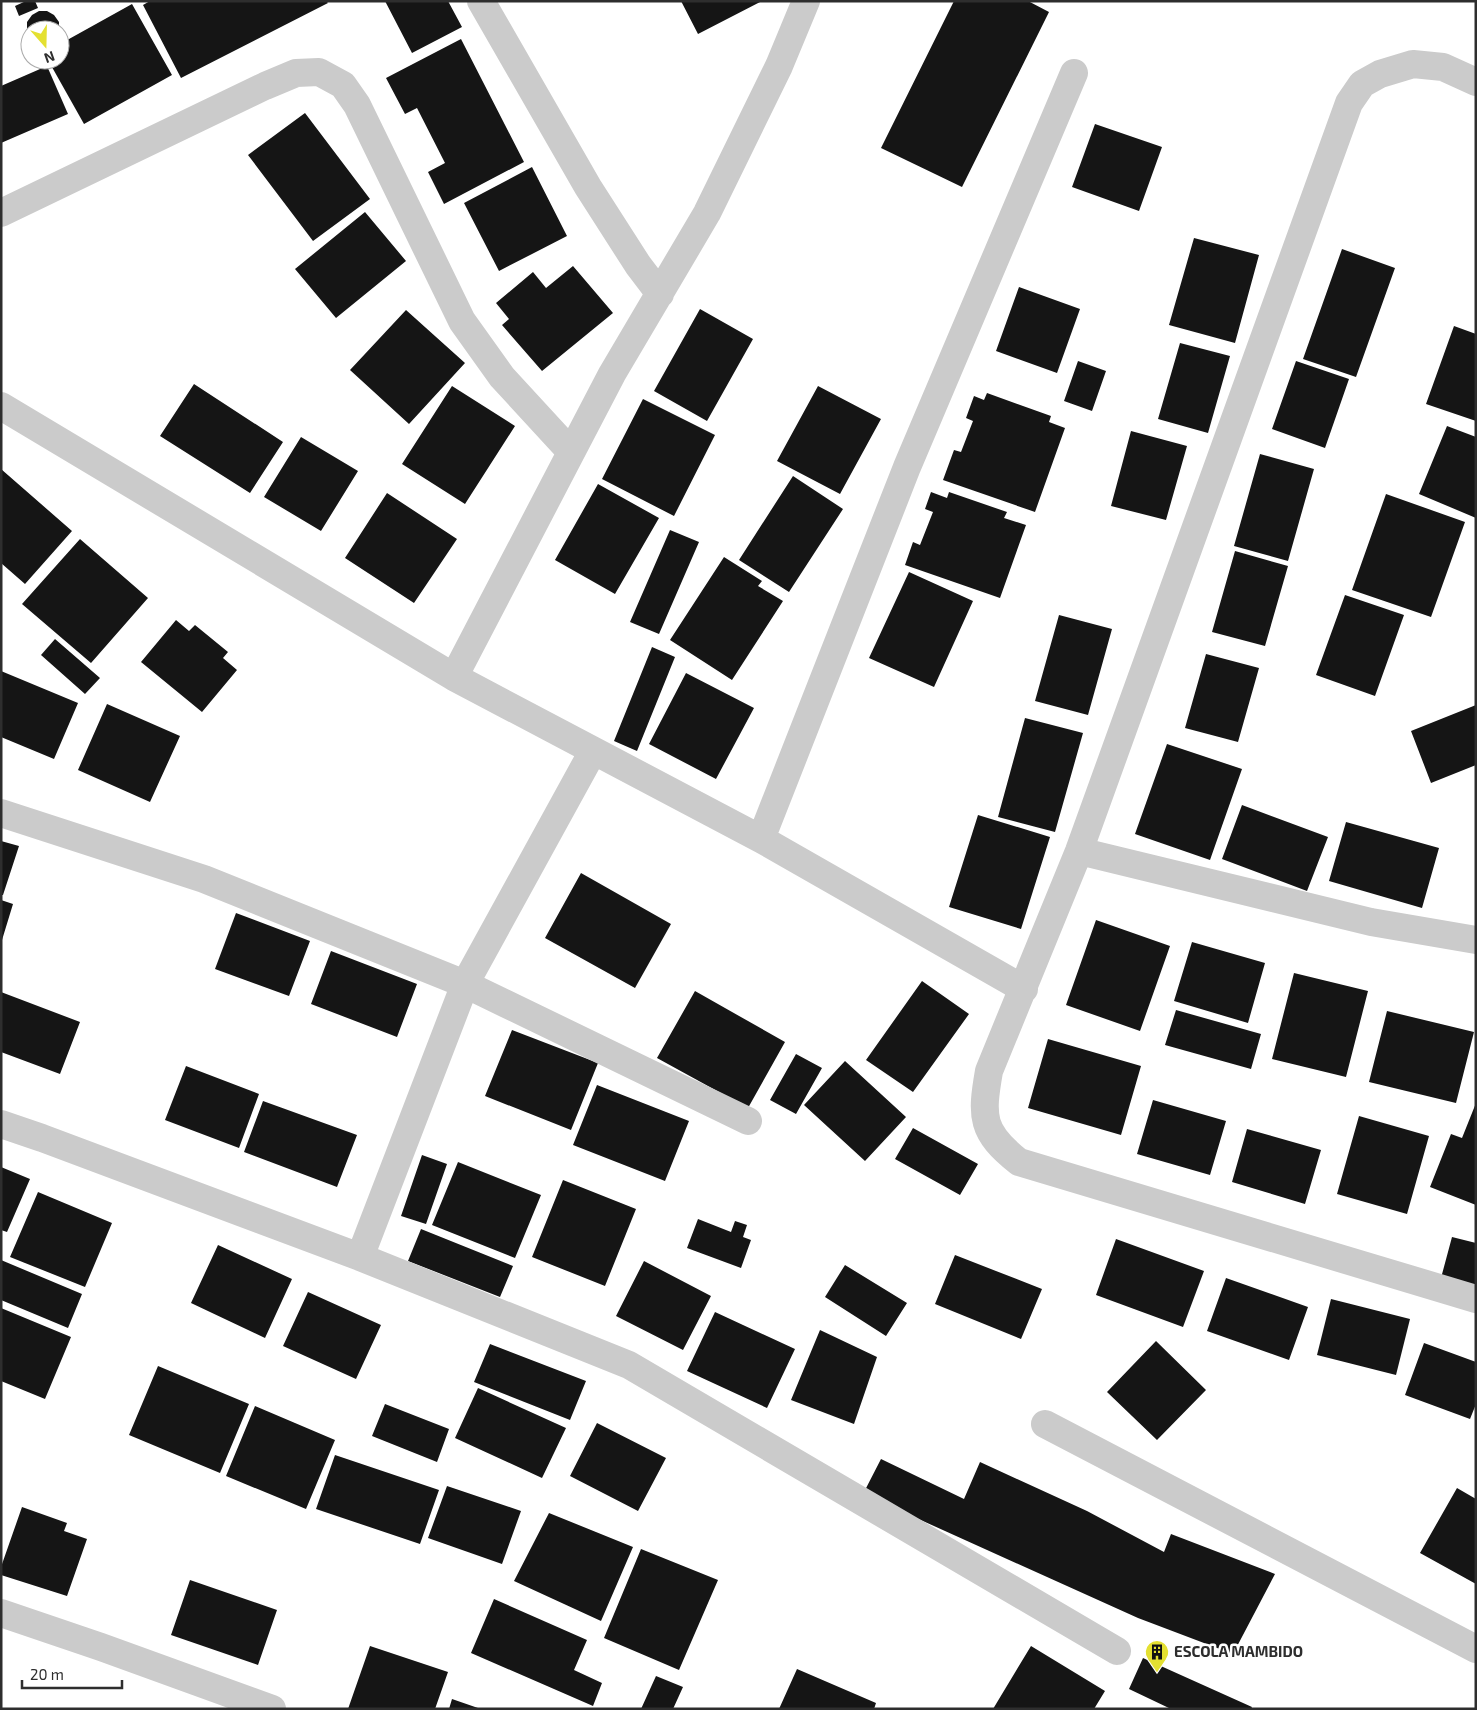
<svg xmlns="http://www.w3.org/2000/svg" width="1477" height="1710" viewBox="0 0 1477 1710" font-family="'Exo 2',sans-serif">
<rect width="100%" height="100%" fill="#fff"/>
<path fill="#151515" d="M26,1H35L38,8L19,16L15,6Z
M150,1H326L328,3L181,78L143,5Z
M385,1H448L462,27L412,53Z
M681,1H762L698,34Z
M954,1H1028L1049,12L962,187L881,148Z
M132,4L172,75L84,124L48,60H60V44Z
M39,11H47L54,15L59,22V30H30V35L27,30V22L32,15Z
M461,39L524,162L444,204L428,172L445,163L417,108L405,114L386,78Z
M47,66L68,114L1,143V86Z
M305,113L370,199L313,241L248,155Z
M1095,124L1162,147L1139,211L1072,187Z
M532,167L567,236L499,271L464,203Z
M365,212L406,261L336,318L295,269Z
M1194,238L1259,255L1235,343L1169,325Z
M1342,249L1395,268L1356,377L1303,359Z
M573,266L613,313L542,371L502,325L509,319L496,303L533,272L546,288Z
M1019,287L1080,309L1057,373L996,351Z
M700,309L753,339L707,421L654,391Z
M406,310L465,363L409,424L350,370Z
M1454,326L1476,334V421L1426,404Z
M1180,343L1230,356L1208,433L1158,419Z
M1078,361L1106,371L1092,411L1064,401Z
M1296,361L1349,379L1325,448L1272,429Z
M194,384L283,442L250,493L160,436Z
M452,386L515,426L465,504L402,464Z
M818,386L881,419L840,494L777,461Z
M987,393L1051,416L1049,422L1065,428L1035,512L943,480L954,450L961,452L973,421L966,418L974,396L984,400Z
M643,399L715,435L674,516L602,479Z
M1447,426L1476,437V518L1419,494Z
M1131,431L1187,446L1166,520L1111,506Z
M301,437L358,471L321,531L264,497Z
M1260,454L1314,469L1288,561L1234,546Z
M1,469L72,531L25,584L1,563Z
M793,476L843,509L789,592L739,560Z
M598,484L659,518L615,594L555,560Z
M931,492L947,498L949,492L1007,512L1004,518L1026,525L1000,598L905,565L913,542L920,545L933,512L925,509Z
M387,493L457,539L414,603L345,558Z
M1386,494L1465,522L1431,617L1352,590Z
M670,530L699,542L659,634L630,622Z
M80,539L148,598L91,663L22,604Z
M1235,551L1288,566L1265,646L1212,632Z
M724,557L762,581L758,586L783,601L732,680L670,640Z
M909,572L973,601L934,687L869,658Z
M1345,595L1404,615L1375,696L1316,675Z
M1059,615L1112,629L1088,715L1035,701Z
M176,620L189,631L195,625L228,652L223,658L237,670L202,712L141,662Z
M55,639L100,678L85,694L41,655Z
M652,647L675,657L637,751L614,741Z
M1206,654L1259,668L1238,742L1185,728Z
M1,671L78,703L54,759L1,737Z
M686,673L754,708L716,779L649,744Z
M107,704L180,736L150,802L78,770Z
M1476,705V765L1431,783L1411,731Z
M1025,718L1083,733L1055,832L998,817Z
M1167,744L1242,769L1210,860L1135,834Z
M1242,805L1328,837L1307,891L1222,859Z
M978,815L1050,837L1021,929L949,907Z
M1346,822L1439,848L1422,908L1329,881Z
M1,841L19,846L3,895H1Z
M581,873L671,924L635,988L545,938Z
M1,900L13,904L2,940L1,939Z
M236,913L310,941L289,996L215,969Z
M1096,920L1170,946L1140,1031L1066,1005Z
M1192,942L1265,963L1248,1023L1174,1001Z
M331,951L417,984L397,1037L311,1004Z
M1294,973L1368,991L1346,1077L1272,1059Z
M922,981L969,1014L913,1092L866,1060Z
M695,991L785,1042L748,1108L657,1058Z
M1,992L80,1022L60,1074L1,1052Z
M1176,1010L1261,1034L1251,1069L1165,1045Z
M1387,1011L1474,1032L1456,1103L1369,1082Z
M512,1030L598,1063L571,1130L485,1096Z
M1048,1039L1141,1066L1121,1135L1028,1108Z
M796,1054L822,1068L796,1114L770,1100Z
M845,1061L906,1117L865,1161L804,1105Z
M186,1066L259,1094L239,1148L165,1120Z
M597,1085L689,1121L665,1181L573,1145Z
M1153,1100L1226,1121L1210,1175L1137,1154Z
M263,1101L357,1135L337,1187L244,1152Z
M1476,1103V1205L1430,1187L1451,1134L1462,1138Z
M1359,1116L1429,1136L1407,1214L1337,1194Z
M913,1128L978,1164L960,1195L895,1159Z
M1247,1129L1321,1150L1305,1204L1232,1182Z
M422,1155L447,1164L426,1224L401,1216Z
M458,1162L541,1195L515,1258L432,1225Z
M1,1167L30,1179L7,1232L1,1230Z
M563,1180L636,1209L605,1286L532,1257Z
M38,1192L112,1223L85,1287L10,1257Z
M698,1219L731,1232L735,1221L747,1225L743,1237L751,1240L741,1268L687,1248Z
M421,1229L513,1266L500,1297L408,1261Z
M1452,1237L1476,1243V1288L1441,1278Z
M1116,1239L1204,1271L1183,1327L1096,1295Z
M218,1245L292,1279L265,1338L191,1303Z
M955,1255L1042,1289L1021,1339L935,1304Z
M1,1260L82,1294L68,1328L1,1300Z
M644,1261L711,1296L683,1350L616,1316Z
M845,1265L907,1303L886,1336L825,1297Z
M1226,1278L1308,1307L1289,1360L1207,1331Z
M308,1292L381,1325L356,1379L283,1346Z
M1331,1299L1410,1319L1396,1375L1317,1355Z
M1,1308L71,1337L45,1399L1,1381Z
M715,1312L795,1349L767,1408L687,1371Z
M820,1330L877,1357L854,1424L791,1400Z
M1156,1341L1206,1390L1157,1440L1107,1392Z
M1424,1343L1476,1362V1404L1470,1419L1405,1395Z
M490,1344L586,1381L570,1420L474,1382Z
M158,1366L249,1404L220,1473L129,1435Z
M478,1388L566,1428L542,1478L455,1438Z
M385,1404L449,1429L437,1462L372,1436Z
M255,1406L335,1440L306,1509L226,1476Z
M597,1423L666,1458L638,1511L570,1476Z
M335,1455L439,1490L420,1544L316,1509Z
M881,1459L964,1499L980,1462L1087,1511L1164,1552L1171,1534L1275,1574L1233,1654L1138,1618L863,1494Z
M447,1486L521,1511L502,1564L428,1538Z
M1457,1488L1476,1499V1584L1420,1553Z
M22,1507L67,1523L64,1531L87,1539L67,1596L1,1575V1567Z
M549,1513L633,1547L601,1621L514,1581Z
M641,1549L718,1580L679,1670L604,1638Z
M190,1580L277,1610L258,1665L171,1635Z
M494,1599L587,1640L574,1670L602,1683L593,1706L471,1653Z
M370,1646L448,1672L435,1709H348Z
M1031,1646L1105,1691L1094,1709H993Z
M1143,1658L1252,1707L1251,1709H1171L1129,1689Z
M797,1669L876,1703L874,1709H779Z
M656,1676L683,1687L673,1709H641Z
M452,1699L478,1708V1709H449Z"/>
<g fill="none" stroke-linecap="round" stroke-linejoin="round">
<path stroke="#cbcbcb" stroke-width="28" d="M481,1L588,187L638,265L660,294
M1476,82L1443,67L1413,64L1380,74L1362,84L1349,103L1079,851L989,1071C981,1117 981,1132 1019,1162L1476,1299
M1,213L265,86L296,73L319,72L343,85L357,105L462,321L502,377L571,452
M1,406L454,677L761,839L1024,989
M454,677L612,374L707,213L779,66L806,1
M1,813L204,879L465,984L748,1121
M761,839L907,467L1074,73
M1079,851L1371,922L1476,940
M1,1124L42,1138L360,1257L629,1365L1117,1651
M360,1257L465,984L593,751
M1045,1424L1476,1649
M1,1613L101,1647L272,1709"/>
</g>
<defs>
<g id="building-pin" transform="scale(1.25)"><path d="M0 17L-7.5 6A9.5 9.5 0 1 1 7.5 6Z" fill="#e4e031" stroke="#fff"/><path d="M-4-6H4V6H1V3H-1V6H-4ZM-2.5-4.3h1.7v1.8h-1.7ZM.8-4.3h1.7v1.8H.8ZM-2.5-1h1.7V.8h-1.7ZM.8-1h1.7V.8H.8Z" fill="#111"/></g>
</defs>
<g fill-rule="evenodd">
<use href="#building-pin" x="1157" y="1652"/>
</g>
<g text-anchor="middle" stroke-width="5" stroke-linejoin="round" paint-order="stroke">
<g font-size="15" font-weight="bold" fill="#2e2e2e" stroke="#fff" text-anchor="start">
<text x="1174" y="1657">ESCOLA MAMBIDO</text>
</g>
</g>
<rect width="1477" height="1710" fill="none" stroke="#2e2e2e" stroke-width="5"/>
<g transform="translate(45 45) rotate(160)"><circle r="24" fill="#ffffff" stroke="#ababab"/>
<path d="M0-4L9 19L0 12L-9 19Z" fill="#e4e031"/>
<text y="-8" font-size="14" font-weight="bold" text-anchor="middle" fill="#2e2e2e">N</text>
</g>
<path d="M22 1680v8h100v-8" fill="none" stroke="#2e2e2e" stroke-width="2.5"/>
<text x="30" y="1680" font-size="15" fill="#2e2e2e" stroke="#ffffff" stroke-width="4" paint-order="stroke">20 m</text>
</svg>
